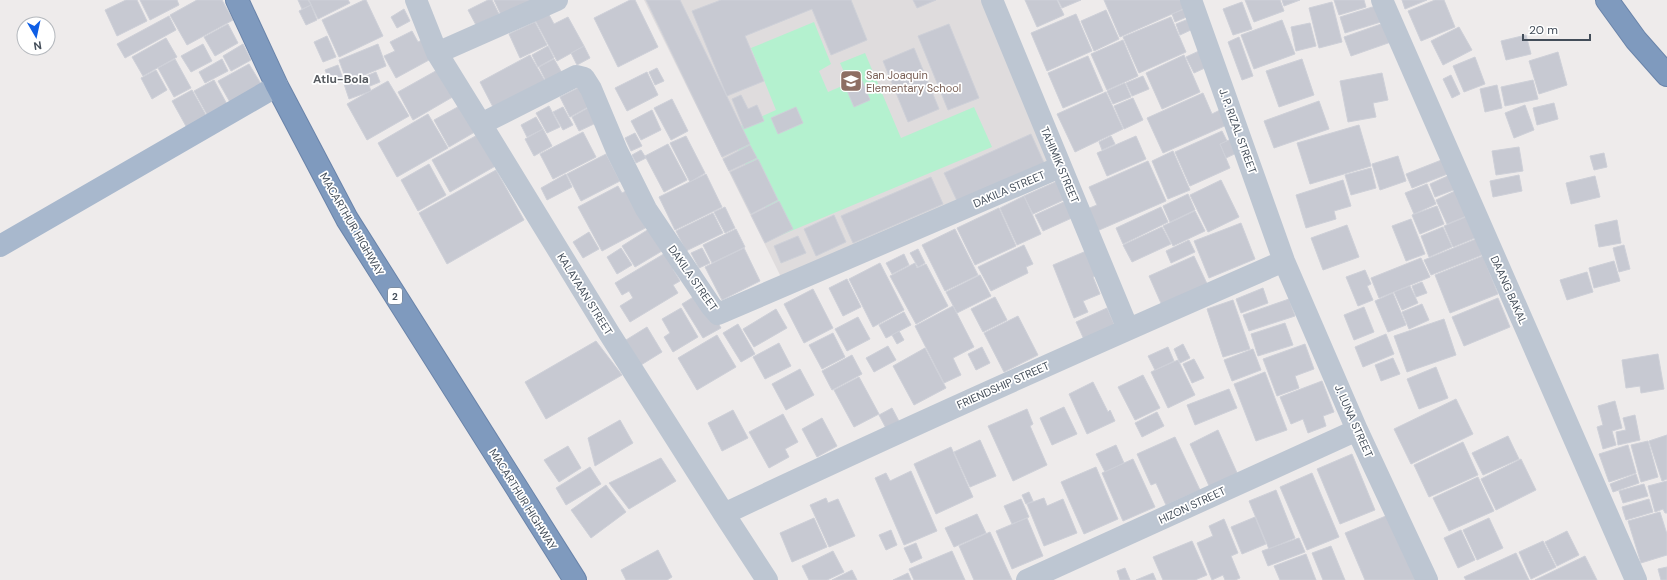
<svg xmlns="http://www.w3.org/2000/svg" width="1667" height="580" viewBox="0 0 1667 580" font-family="'DM Sans',sans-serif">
<rect width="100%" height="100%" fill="#eeebeb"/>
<path fill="#dfdcdd" d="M644,0H984L1053,161L781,277Z"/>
<path fill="#b4f1cf" d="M814,22L831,64L819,71L828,92L849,83L840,63L865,53L901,138L974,107L992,147L779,236L729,131L776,110L751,48Z"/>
<path fill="#c7c9d2" stroke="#ced0d8" d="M126,0H137L147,21L117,36L105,10Z
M140,0H177L179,5L150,20Z
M197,0H222L233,20L187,45L170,15Z
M298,0H308L311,5L302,9Z
M309,0H348L350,3L318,19Z
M364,0H366L383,36L339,57L322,20Z
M488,0H492L499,14L476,25L468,10Z
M494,0H530L532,5L503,19Z
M630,0H635L658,47L618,67L594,18Z
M646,0H680L750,144L722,157Z
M721,0H851L867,40L831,55L812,9L745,36L764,81L727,96L692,11Z
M913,0H936L917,8Z
M1025,0H1057L1064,15L1037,27Z
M1058,0H1081L1062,8Z
M1104,0H1187L1190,6L1120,37Z
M1245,0H1280L1284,11L1254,22Z
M1282,0H1300L1284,6Z
M1334,0H1364L1366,7L1339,15Z
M1402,0H1427L1405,9Z
M1435,0H1444L1455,27L1421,41L1408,11Z
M1242,2L1252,29L1233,35L1223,9Z
M1332,2L1342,42L1319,48L1309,8Z
M311,5L317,20L306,25L299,11Z
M1379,5L1384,21L1345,33L1340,17Z
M1187,8L1191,15L1175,22L1172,14Z
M404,9L410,21L397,28L391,17Z
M1106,10L1119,39L1094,51L1081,21Z
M547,11L554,24L568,17L584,46L557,61L534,18Z
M1076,14L1092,51L1047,71L1031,33Z
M169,16L176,30L125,58L117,44Z
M1171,17L1186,52L1139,73L1123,37Z
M1191,18L1195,28L1180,35L1176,24Z
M1282,20L1295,54L1254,69L1241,35Z
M535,22L547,45L520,58L509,34Z
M1310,23L1316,46L1296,51L1291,27Z
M1384,23L1391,42L1351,56L1344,37Z
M228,24L238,43L215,56L204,37Z
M949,24L979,98L948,110L918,36Z
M1459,27L1472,50L1443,65L1431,41Z
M412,31L418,42L424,39L429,60L396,78L384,56L395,51L390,42Z
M1526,35L1531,54L1506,60L1501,41Z
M327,36L336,57L323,62L314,42Z
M1239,37L1253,76L1242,80L1228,42Z
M166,38L177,57L143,76L132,57Z
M1123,40L1138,76L1107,90L1091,54Z
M203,44L212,61L191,72L181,56Z
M243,44L251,60L231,71L223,56Z
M378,44L386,66L347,82L339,60Z
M548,46L554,58L538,67L532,55Z
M584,46L590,58L577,65L571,53Z
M914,48L939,109L908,122L883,61Z
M1199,51L1207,67L1194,73L1186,57Z
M1558,52L1567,85L1539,94L1529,61Z
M530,55L545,81L494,109L480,82Z
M1184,55L1200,92L1162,109L1146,73Z
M1088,56L1103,91L1063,108L1048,73Z
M1475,57L1485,84L1464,92L1453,66Z
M175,59L191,88L174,97L158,68Z
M222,59L228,71L205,83L199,72Z
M554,59L562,73L546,81L539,67Z
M1302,59L1314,95L1279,107L1266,71Z
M249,64L263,87L231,104L218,81Z
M338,65L343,79L331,84L325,70Z
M441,68L456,95L413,120L398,92Z
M657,68L664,81L655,85L649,72Z
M156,70L167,90L152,99L141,78Z
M376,72L380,82L370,86L366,76Z
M647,72L658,95L627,111L615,88Z
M1382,73L1388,100L1373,103L1376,117L1348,122L1340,81Z
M365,75L371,91L349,99L344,84Z
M1451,75L1460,94L1452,98L1443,79Z
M1143,76L1149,89L1132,96L1126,83Z
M214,80L229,108L209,118L194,91Z
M1533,80L1538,99L1505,106L1501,87Z
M388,81L409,116L367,140L347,104Z
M862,81L870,100L854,107L846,88Z
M1125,83L1131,97L1113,104L1107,91Z
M1497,85L1502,108L1485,112L1480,89Z
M580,87L590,106L570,117L560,97Z
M192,90L207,117L187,128L172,101Z
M1106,92L1123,129L1075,152L1057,114Z
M1203,93L1212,114L1222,109L1229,124L1163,153L1147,118Z
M741,95L748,109L757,105L764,121L744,129L732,99Z
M1133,98L1143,120L1124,129L1114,106Z
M672,99L688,131L671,140L654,108Z
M1319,101L1329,129L1274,148L1264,121Z
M465,103L480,129L449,147L434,120Z
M1554,103L1558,119L1537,125L1533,108Z
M1525,105L1534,130L1514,138L1505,113Z
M549,106L560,127L547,133L536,113Z
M563,107L573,125L563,130L553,112Z
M796,107L803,123L778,134L771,118Z
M588,108L596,123L579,131L572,117Z
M652,110L661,130L641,140L631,121Z
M428,114L448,148L397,177L378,143Z
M536,117L543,129L527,137L521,125Z
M1359,125L1371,166L1310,184L1297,143Z
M543,129L552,146L534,156L525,139Z
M1222,131L1227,141L1220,144L1230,168L1190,186L1175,152Z
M583,132L596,157L553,179L540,154Z
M481,133L499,164L450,192L432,160Z
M635,133L642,146L631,151L625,138Z
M1031,134L1045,165L959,205L944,173Z
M686,136L705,173L690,182L670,143Z
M1111,136L1115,144L1102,150L1099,142Z
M1136,136L1146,159L1107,176L1097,153Z
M1238,136L1243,150L1226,158L1220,144Z
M668,144L687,180L664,192L645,156Z
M750,145L757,158L729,171L723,159Z
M1519,147L1523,171L1496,175L1492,151Z
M641,150L646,158L636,163L632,155Z
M1173,151L1190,190L1168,199L1152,161Z
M1604,153L1607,167L1594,170L1590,156Z
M606,154L620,181L581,201L567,174Z
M1398,156L1406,181L1380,190L1372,164Z
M758,159L778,200L751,214L730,172Z
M1444,159L1450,173L1412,188L1406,174Z
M1148,161L1166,201L1097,231L1087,209L1097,205L1089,187Z
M429,164L446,195L418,211L401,180Z
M1371,168L1376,188L1351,195L1345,175Z
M496,170L524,220L447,264L419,213Z
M566,174L572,187L547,200L541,188Z
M706,174L722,207L675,230L659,197Z
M1450,175L1456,189L1435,197L1430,184Z
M1519,175L1522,191L1493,197L1490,181Z
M1595,176L1600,197L1571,204L1566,183Z
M931,177L943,204L853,243L841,216Z
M1062,179L1070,197L1033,214L1024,196Z
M1221,180L1239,217L1208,232L1190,195Z
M1343,180L1351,206L1334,211L1336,219L1306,228L1296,195Z
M1427,184L1436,204L1414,214L1405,193Z
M618,186L622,193L630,189L649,226L602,251L578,207Z
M1457,190L1469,215L1447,224L1436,200Z
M1188,194L1195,210L1170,222L1163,206Z
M1024,196L1041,234L1017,245L1000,208Z
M779,201L793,229L765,243L751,215Z
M1066,201L1074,217L1043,231L1035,215Z
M1437,206L1444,224L1420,234L1412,215Z
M725,207L735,228L725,233L714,212Z
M1161,207L1168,222L1123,244L1116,228Z
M999,208L1016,246L975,265L957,228Z
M1195,211L1205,231L1173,246L1163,226Z
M713,213L723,233L686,251L676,231Z
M834,215L846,242L816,256L804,229Z
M1466,217L1475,238L1453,247L1444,226Z
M1411,219L1425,254L1406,261L1392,226Z
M1617,220L1621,243L1599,247L1595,225Z
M1241,223L1255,259L1209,278L1194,241Z
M1347,225L1359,257L1323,270L1311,238Z
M1162,227L1171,244L1132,262L1123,245Z
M1443,227L1452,247L1429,257L1421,236Z
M649,229L662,251L635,267L622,246Z
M736,229L745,247L712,263L703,245Z
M955,229L978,275L945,291L922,245Z
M589,232L599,249L583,258L573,242Z
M798,236L806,253L781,263L774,246Z
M1476,239L1482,255L1431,275L1424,260Z
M1189,240L1195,252L1171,263L1166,251Z
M1024,245L1033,264L1026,267L1028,273L991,291L978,267Z
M1624,245L1630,269L1619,272L1613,248Z
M621,248L632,265L617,274L607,257Z
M702,248L710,263L699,268L691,253Z
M744,248L760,281L722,300L705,267Z
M918,249L925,263L918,267L910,253Z
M1091,249L1101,273L1093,277L1100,294L1083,301L1088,312L1074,318L1053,265Z
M667,252L676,267L673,269L680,281L673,285L678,293L630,322L620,306L633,298L629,291L622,295L615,283Z
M904,254L909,265L892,274L886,263Z
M1194,256L1210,290L1164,310L1149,276Z
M1483,256L1498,294L1450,313L1435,275Z
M1421,258L1430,277L1379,298L1371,278Z
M1614,261L1620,281L1594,288L1589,268Z
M880,263L904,310L873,327L849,279Z
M915,263L917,268L926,264L948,306L916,324L890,276Z
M1365,270L1371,284L1367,286L1373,300L1358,306L1346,277Z
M1587,272L1593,292L1567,300L1560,280Z
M980,275L991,296L957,313L946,292Z
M847,279L861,307L843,316L829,288Z
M1422,282L1427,293L1416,297L1412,286Z
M1410,286L1418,303L1402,310L1394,292Z
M1263,288L1268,303L1241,313L1236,299Z
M813,289L833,328L804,343L784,304Z
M700,293L721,328L703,338L682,304Z
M1393,293L1406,325L1388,332L1375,301Z
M995,297L1007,320L983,332L971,309Z
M1498,298L1510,327L1464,346L1452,317Z
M1289,299L1295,316L1249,331L1243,315Z
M1233,300L1250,349L1223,357L1207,309Z
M1422,304L1429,320L1409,329L1402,312Z
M953,306L974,347L953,358L961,375L944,383L915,326Z
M1364,307L1374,332L1354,340L1344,315Z
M681,308L698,337L673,352L664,337L670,333L662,319Z
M1107,308L1118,333L1087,346L1076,322Z
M776,309L787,328L754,347L743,329Z
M904,312L911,325L886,338L879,325Z
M1018,316L1038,355L1004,372L984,333Z
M858,317L870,339L847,351L835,329Z
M1444,319L1456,355L1407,372L1394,336Z
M1285,323L1293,345L1258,356L1251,334Z
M738,324L755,354L741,362L723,333Z
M647,327L662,352L641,365L626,340Z
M899,331L904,340L897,344L892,335Z
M833,333L845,357L822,369L809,345Z
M1386,334L1394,354L1363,367L1355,347Z
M717,335L736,367L697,390L678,358Z
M596,341L622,375L546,419L525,382Z
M779,343L791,366L765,379L753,357Z
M1183,344L1190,358L1180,363L1174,349Z
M1305,344L1314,369L1295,376L1299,388L1277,396L1263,359Z
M888,346L896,360L874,372L866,358Z
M982,347L990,363L976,370L968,354Z
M1168,347L1174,361L1155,370L1148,356Z
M925,348L946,388L914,405L893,366Z
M1253,349L1261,370L1232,381L1224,360Z
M1658,354L1664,389L1641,393L1640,386L1626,388L1622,360Z
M852,355L862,374L832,390L822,371Z
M1393,358L1400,374L1381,381L1375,365Z
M1194,359L1204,378L1192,383L1183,364Z
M1178,360L1195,395L1168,408L1151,372Z
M1436,367L1448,398L1419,409L1407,379Z
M800,369L814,395L786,410L772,384Z
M1265,372L1287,430L1256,441L1234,384Z
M1143,375L1160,408L1135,420L1118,387Z
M859,377L879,414L854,427L834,390Z
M1322,381L1334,412L1323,416L1326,426L1308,433L1303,419L1291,424L1280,397Z
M1093,382L1108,412L1110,410L1115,421L1087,434L1069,394Z
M1229,389L1237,408L1195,425L1187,405Z
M1456,399L1473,434L1411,464L1394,429Z
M1615,401L1622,428L1612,431L1616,445L1603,449L1597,427L1603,425L1598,406Z
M1064,407L1077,434L1052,445L1040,418Z
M892,408L901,425L888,432L879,415Z
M1027,409L1033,424L1030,426L1047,465L1013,481L988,426Z
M733,410L748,438L722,451L708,423Z
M1157,412L1164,426L1142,437L1135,423Z
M783,414L798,442L785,449L789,457L769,468L749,432Z
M1635,415L1640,440L1618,445L1616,432L1626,430L1623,418Z
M822,418L837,446L817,457L802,429Z
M620,420L633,443L595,466L588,438Z
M1218,430L1238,475L1210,488L1190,444Z
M1667,435V479L1662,481L1649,441Z
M1508,436L1519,459L1483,475L1472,453Z
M1175,437L1200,490L1166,505L1156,483L1151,485L1137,454Z
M980,440L996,476L970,487L954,452Z
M1648,441L1658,477L1641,482L1631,445Z
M1463,442L1478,475L1429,497L1414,465Z
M1116,445L1124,463L1105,472L1096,454Z
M1628,445L1636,473L1609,482L1599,454Z
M568,446L581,468L559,482L544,460Z
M951,447L973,497L936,514L914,464Z
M1352,454L1375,510L1340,524L1317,469Z
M661,458L676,481L629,509L609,483Z
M1133,459L1155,507L1123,521L1102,473Z
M1521,459L1536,490L1496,510L1481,479Z
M590,467L601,484L566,505L556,488Z
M1096,467L1118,519L1084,534L1061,482Z
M911,471L937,531L904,545L875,478L886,473L890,481Z
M1312,473L1339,537L1307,550L1280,487Z
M1636,474L1639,483L1613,492L1610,484Z
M1478,477L1494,511L1449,531L1433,498Z
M1667,481V513H1665L1663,509L1655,512L1648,486Z
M1644,484L1648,496L1623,503L1619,491Z
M606,485L626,512L591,538L571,510Z
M1276,490L1295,538L1269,549L1249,501Z
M1029,492L1033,501L1026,504L1022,495Z
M826,498L828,503L838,499L855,536L829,547L810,505Z
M1044,498L1047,506L1063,499L1077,533L1044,546L1027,504Z
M1021,499L1029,517L1012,524L1004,506Z
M1649,499L1653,512L1626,520L1622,507Z
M1660,512L1667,534V555L1641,563L1628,521Z
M1393,513L1421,580H1365L1345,533Z
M977,514L986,533L954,547L945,528Z
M1255,517L1266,544L1242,554L1231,527Z
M814,518L827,547L792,562L780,533Z
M1027,518L1043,556L1012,569L996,531Z
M1489,518L1503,548L1477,560L1463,530Z
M1224,519L1238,553L1231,556L1240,578L1235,580H1225L1223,575L1212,580L1197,543L1213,536L1209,526Z
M891,530L897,545L886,550L879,535Z
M1461,530L1475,560L1458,568L1444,538Z
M1567,531L1579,555L1557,566L1545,542Z
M990,532L1012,580H974L959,546Z
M1299,538L1305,552L1268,566L1262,551Z
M1192,541L1207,575L1195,580H1163L1153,557Z
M1543,541L1556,567L1531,579L1519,552Z
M916,543L922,558L911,563L904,548Z
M1331,546L1345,580H1323L1312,553Z
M658,550L672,577L667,580H626L621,570Z
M833,551L844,572L827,580H809L802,566Z
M952,551L965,580H914L909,569Z
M1516,553L1529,580H1466L1464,577Z
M1306,554L1316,580H1280L1274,566Z
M1585,556L1597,580H1535Z
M1667,567V580H1661L1658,569Z
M1125,568L1130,580H1120L1117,571Z
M852,570L857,580H832Z
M908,573L911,580H893Z
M1153,573L1156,580H1136Z"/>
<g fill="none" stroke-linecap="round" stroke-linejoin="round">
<g stroke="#6a84aa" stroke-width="24">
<path id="highway" d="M237,0L277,86L347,219L575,580
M1607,0L1636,40L1667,75"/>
</g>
<path stroke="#bdc6d2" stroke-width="22" d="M416,0L437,53L481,124L609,333L724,514L767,580
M992,0L1128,329
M1191,0L1284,261L1357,430L1427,580
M1382,0L1636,580
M437,53L557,0
M481,124L576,76L584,78L591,89L617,151L646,209L711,306L718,314L1060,167
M724,514C909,426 1096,343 1284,261
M1027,580L1357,430"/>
<path stroke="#a8b8cd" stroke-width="22" d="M0,246L277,86"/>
<use href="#highway" stroke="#7f9abe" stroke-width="22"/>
</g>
<defs>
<g id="school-square" transform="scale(1.15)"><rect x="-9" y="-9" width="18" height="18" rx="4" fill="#8d6e63" stroke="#fff"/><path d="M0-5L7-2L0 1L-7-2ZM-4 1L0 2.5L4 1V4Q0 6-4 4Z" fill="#fff"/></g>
</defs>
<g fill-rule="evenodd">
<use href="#school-square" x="851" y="81"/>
</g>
<g text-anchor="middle" stroke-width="3.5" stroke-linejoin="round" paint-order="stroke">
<rect fill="#fff" stroke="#7b828b" stroke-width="1" x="388" y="288" width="14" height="16" rx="3"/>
<g font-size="10" font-weight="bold" fill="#434d59">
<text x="395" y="300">2</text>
</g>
<g font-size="11" fill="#785e54" stroke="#fff" text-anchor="start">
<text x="866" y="79">San Joaquin<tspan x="866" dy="13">Elementary School</tspan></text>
</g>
<g font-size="11" fill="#434d59" stroke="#fff">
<text transform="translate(1238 131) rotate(70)" y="4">J. P. RIZAL STREET</text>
<text transform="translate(1060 165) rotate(67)" y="4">TAHIMIK STREET</text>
<text transform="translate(1009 189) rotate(-23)" y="4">DAKILA STREET</text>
<text transform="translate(352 224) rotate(60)" y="4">MACARTHUR HIGHWAY</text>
<text transform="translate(693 278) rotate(55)" y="4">DAKILA STREET</text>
<text transform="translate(1509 290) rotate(66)" y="4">DAANG BAKAL</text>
<text transform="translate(585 294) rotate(58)" y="4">KALAYAAN STREET</text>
<text transform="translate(1003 385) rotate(-24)" y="4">FRIENDSHIP STREET</text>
<text transform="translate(1354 421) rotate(66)" y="4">J. LUNA STREET</text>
<text transform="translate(523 499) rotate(58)" y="4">MACARTHUR HIGHWAY</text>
<text transform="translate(1192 505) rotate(-25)" y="4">HIZON STREET</text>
</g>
<g font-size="12" font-weight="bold" fill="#575b60" stroke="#fff">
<text x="341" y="83">Atlu-Bola</text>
</g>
</g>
<g transform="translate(36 36) rotate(171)"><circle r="19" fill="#ffffff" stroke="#b4b8bd"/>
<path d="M0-3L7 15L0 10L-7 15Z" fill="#0e5ee5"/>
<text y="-6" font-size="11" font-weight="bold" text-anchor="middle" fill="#434d59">N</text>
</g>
<path d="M1523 34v6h67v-6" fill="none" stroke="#434d59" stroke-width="2"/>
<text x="1529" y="34" font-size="12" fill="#434d59" stroke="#ffffff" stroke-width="3" paint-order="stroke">20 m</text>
</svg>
